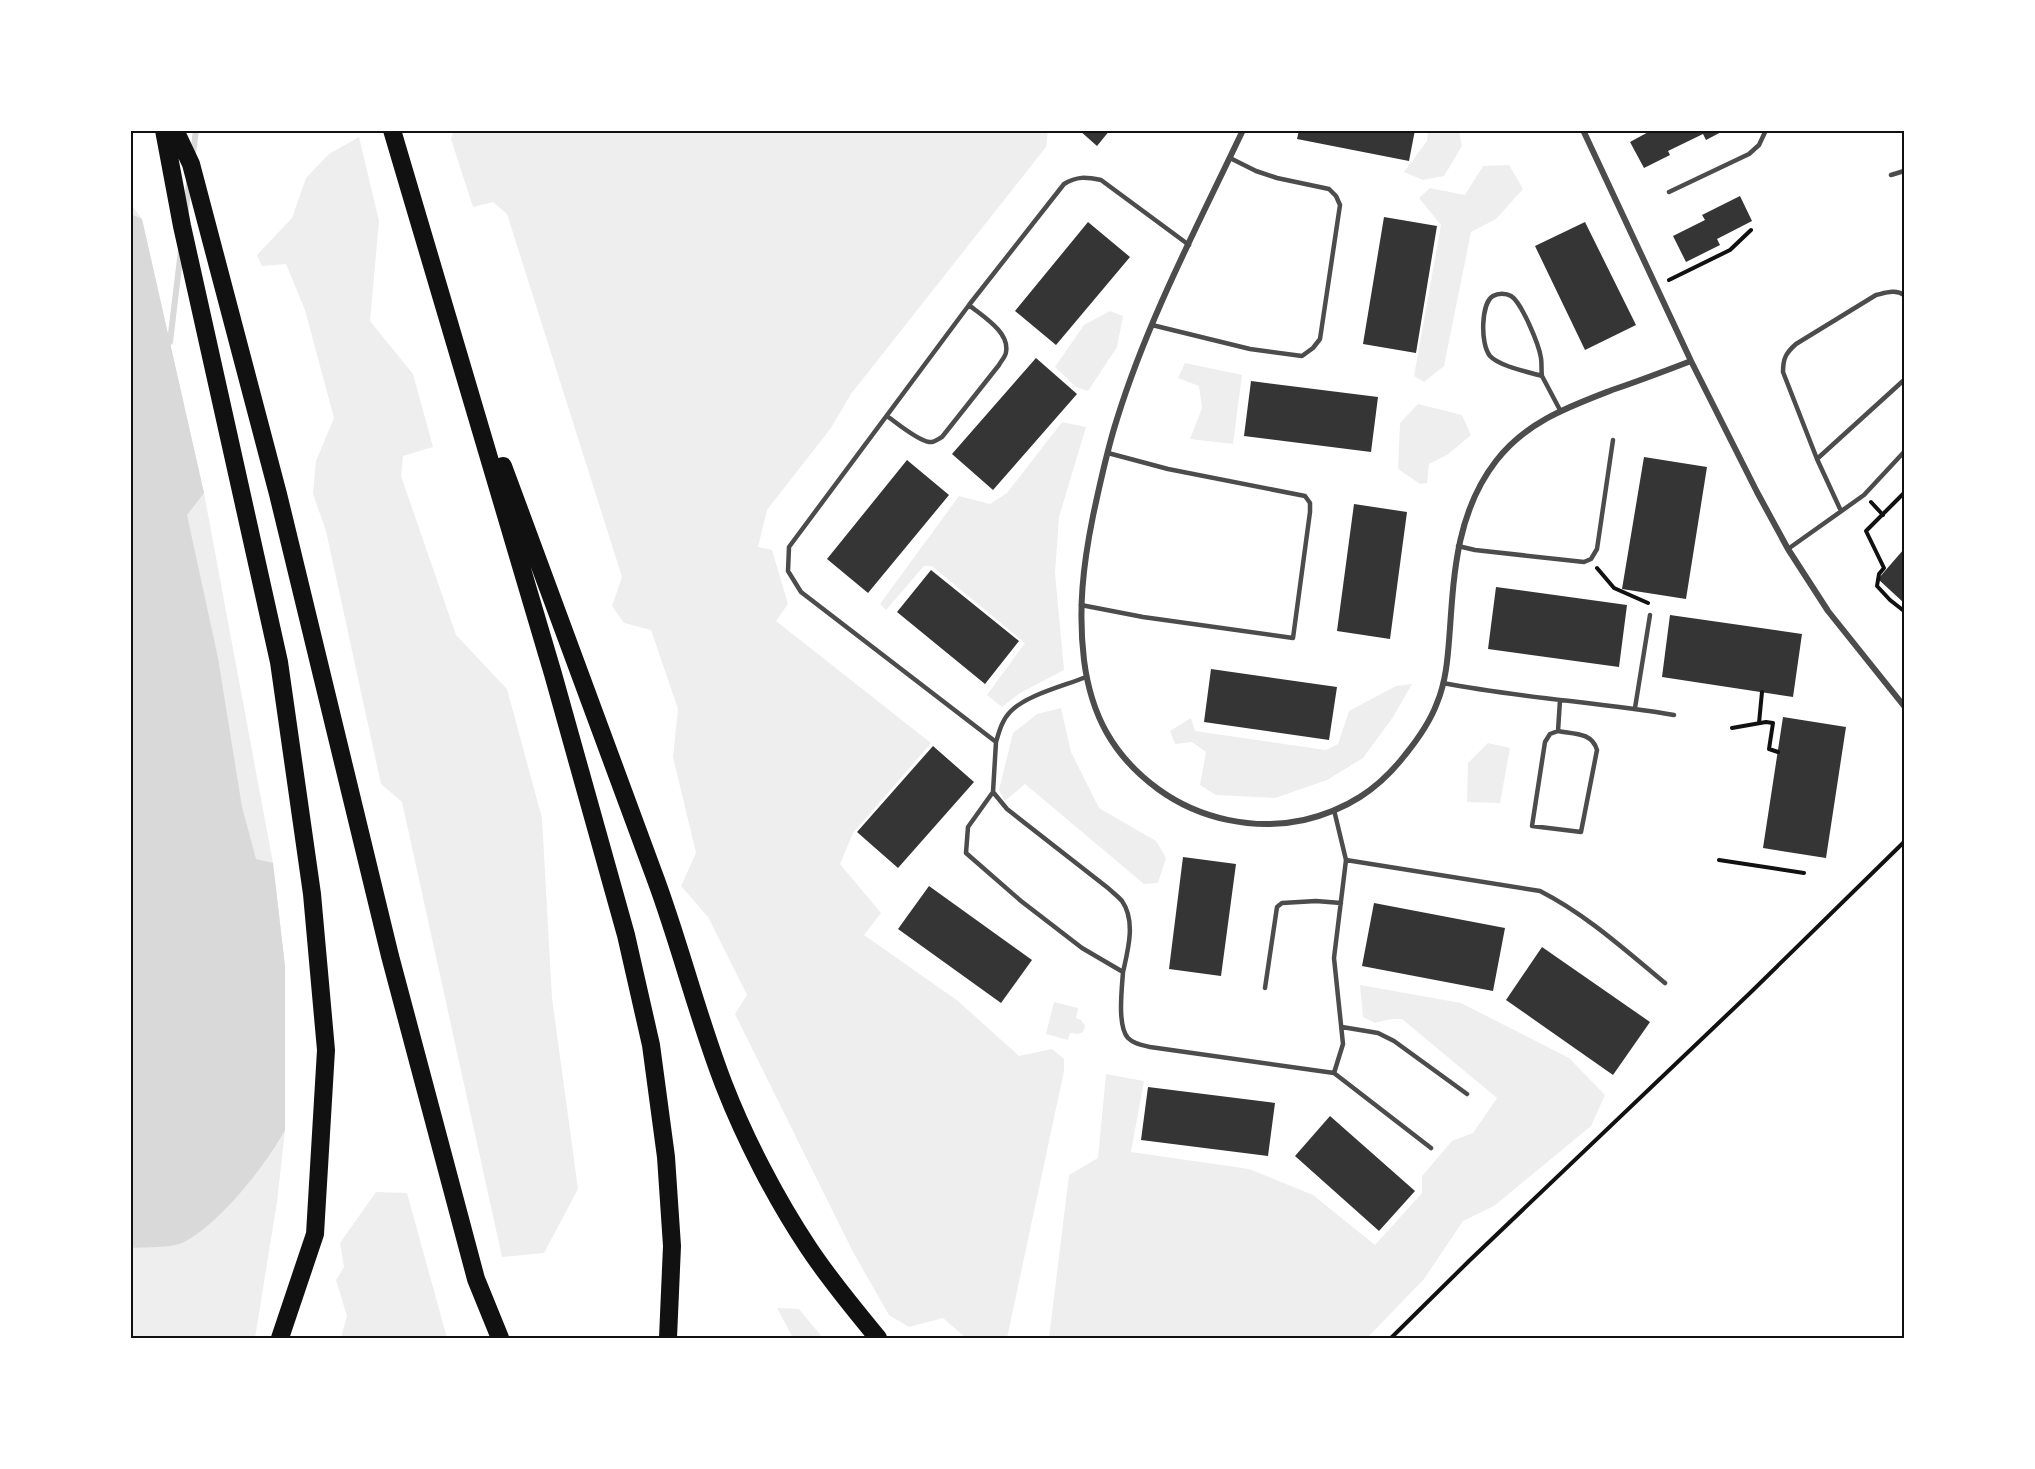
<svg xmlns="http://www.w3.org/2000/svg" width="2035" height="1469" viewBox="0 0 2035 1469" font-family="Karla,sans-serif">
<rect width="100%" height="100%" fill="#fff"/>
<path fill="#eee" d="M454,130L1048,131L1046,147L851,394L831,428L767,510L758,547L772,550L788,604L776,621L931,743L853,833L840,864L881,913L864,935L958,1001L1019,1056L1052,1049L1064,1059V1071L1007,1338H966L943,1318L909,1327L889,1315L853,1252L735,1014L747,995L708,917L681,886L696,853L673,757L678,709L651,630L624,623L612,606L622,577L507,214L493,202L473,207L451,139Z
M1428,131H1459L1462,146L1444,176L1423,180L1404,172L1427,141Z
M359,137L379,221L370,321L413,374L433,447L403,456L401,476L456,635L507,689L542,818L552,998L578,1189L544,1253L502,1257L402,802L381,784L326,531L313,494L316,461L334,418L305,310L286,264L262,266L257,255L292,218L306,178L329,154Z
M1509,165L1523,189L1496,219L1471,232L1444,366L1424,382L1414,376L1441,225L1419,198L1430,188L1465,195L1483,166Z
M130,203L142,219L204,493L273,863L285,966V1130L277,1202L255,1338H131Z
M1110,311L1123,316L1117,347L1088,391L1076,387L1055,367L1084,325Z
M1185,363L1242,375L1233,444L1190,439L1202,408L1199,386L1178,378Z
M1418,404L1462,415L1471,435L1447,455L1429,464L1427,483L1420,484L1398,469L1400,423Z
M1062,422L1086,427L1059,517L1055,573L1064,670L1020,693L1002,707L987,695L1025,643L932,566H924L886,610L880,604L959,496L990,504L1007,493Z
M1412,684L1393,717L1363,758L1327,780L1275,798L1216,795L1200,785L1206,752L1192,742L1175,744L1170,731L1191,718L1195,731L1326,750L1338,744L1349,711L1396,686Z
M1061,708L1071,752L1099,808L1156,841L1166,858L1158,883L1144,884L1025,784L1005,801L999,790L1013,733L1037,714Z
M1488,743L1510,748L1500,803L1467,802L1468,763Z
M1360,985L1461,1003L1569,1058L1605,1095L1591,1126L1494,1206L1463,1221L1424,1279L1367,1338H1049L1069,1175L1098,1158L1106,1074L1144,1081L1131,1152L1249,1169L1313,1195L1375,1245L1422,1193V1176L1452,1141L1473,1133L1497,1098L1402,1019H1391L1375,1023L1363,1017Z
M1054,1002L1078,1008L1076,1018L1081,1020L1085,1026L1083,1032L1078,1034L1070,1033L1068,1040L1046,1034Z
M376,1192L407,1193L447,1338H341L347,1316L336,1280L344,1267L340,1243Z
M777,1308L799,1309L823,1338H793Z"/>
<path fill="#d9d9d9" d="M131,214L142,219L204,493L187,515L218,658L242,807L256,859L273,863L285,966V1130C266,1165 218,1226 182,1243C171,1248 144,1247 131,1248Z"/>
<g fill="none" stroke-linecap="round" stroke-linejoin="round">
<path stroke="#d9d9d9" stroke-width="6" d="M193,154L196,130
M186,210L189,182
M162,346L170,342L181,250"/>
</g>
<path fill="#353535" d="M1079,130H1110L1097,146Z
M1299,130H1415L1409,161L1297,139Z
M1652,130H1725L1706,140L1703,134L1668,151L1670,155L1644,168L1630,142Z
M1740,196L1752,221L1717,239L1720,245L1686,262L1673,236L1705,220L1702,215Z
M1384,217L1437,226L1416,353L1363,344Z
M1088,222L1130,257L1056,345L1015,311Z
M1585,222L1636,325L1585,350L1535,246Z
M1036,358L1077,394L993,490L952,454Z
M1251,381L1378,397L1371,452L1244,436Z
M1644,457L1707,467L1686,599L1622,589Z
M907,460L949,495L868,593L827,559Z
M1354,504L1407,512L1390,639L1337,631Z
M1904,549V603L1878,579Z
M931,570L1019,641L985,684L897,612Z
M1496,587L1627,605L1619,667L1488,649Z
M1670,615L1802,634L1793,697L1662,677Z
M1211,669L1337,687L1329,740L1204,722Z
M1783,717L1846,727L1826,858L1763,848Z
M933,746L974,782L898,868L857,832Z
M1183,857L1236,864L1221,976L1169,969Z
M929,886L1032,960L1001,1003L898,929Z
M1374,903L1505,928L1493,991L1362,966Z
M1542,947L1650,1022L1613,1075L1506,1000Z
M1148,1087L1275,1103L1268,1156L1141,1140Z
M1330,1116L1415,1191L1379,1231L1295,1156Z"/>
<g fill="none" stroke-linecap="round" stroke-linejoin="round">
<path stroke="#111" stroke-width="4" d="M1669,280L1730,250L1751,230
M1904,493L1866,531L1884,568L1879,574L1877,586L1890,600L1904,611
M1871,502L1883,515
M1597,568L1614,588L1648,603
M1759,723L1762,692
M1732,728L1766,722L1773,723L1769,749L1778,752
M1719,860L1804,873
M1391,1338L1469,1261L1750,993L1904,842"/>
<path stroke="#4c4c4c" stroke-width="4.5" d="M1891,175L1904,171
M1669,192L1749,154L1759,145L1766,130
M1152,325L1250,349L1302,356L1313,348L1320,339L1340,205L1336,196L1329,189L1277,178L1256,171L1230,158
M1542,376C1541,370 1542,364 1541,358C1539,345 1522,303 1511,296C1506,293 1498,293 1493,296C1481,303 1480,344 1490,356C1499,366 1528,372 1542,376L1560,410
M887,416C897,423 917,440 929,442C934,443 938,439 942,437L999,365C1001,361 1006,356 1006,352C1010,332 982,316 969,305
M1817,459L1904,380
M1841,511L1817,459L1783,372C1783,358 1786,353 1796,344L1876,295C1885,293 1896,289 1904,295
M1458,546L1475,550L1584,562L1591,559L1597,549L1613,440
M1788,549L1864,495L1904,452
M1081,605L1143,617L1293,638L1310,512V503L1305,496L1168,469L1108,453
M1086,677C1064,686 1026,695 1010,712C1002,720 999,732 996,742L801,592L788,571L789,547L969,305L1064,184C1077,176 1086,177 1101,180L1189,245
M1443,683C1520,698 1597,702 1674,715
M1635,708L1650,615
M1558,731L1550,734L1545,742L1532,826L1581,832L1597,750C1592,732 1573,734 1558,731L1560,700
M996,742L993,792L968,827L966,853L1021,901L1082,948L1123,972C1122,988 1117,1026 1128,1038C1134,1044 1142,1045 1150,1047L1334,1073L1431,1148
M993,792L1007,809L1108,888C1112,892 1118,896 1122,901C1136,921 1128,950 1123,972
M1334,810L1346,860L1334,958L1343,1044L1334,1073
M1346,860L1540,891C1587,915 1625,950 1665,983
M1265,988L1277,907L1282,903L1316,901L1341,903
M1342,1027L1378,1033L1394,1041L1467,1094"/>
<path stroke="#4c4c4c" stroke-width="6" d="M1243,130C1198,225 1148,319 1117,419C1107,450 1100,483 1093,516C1083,565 1078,610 1084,660C1091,715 1113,756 1158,789C1199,819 1254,831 1304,820C1346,810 1378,790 1405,755C1418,739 1430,722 1437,703C1447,679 1448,653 1450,628C1454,569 1458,510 1496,461C1526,422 1568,407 1612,390C1639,381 1665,371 1691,361
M1583,130L1691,361L1757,492L1788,549L1828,611L1904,706"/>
<path stroke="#111" stroke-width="18" d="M164,130L182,226L279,662L312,894L326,1050L315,1234L280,1338
M175,130L191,164L278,494L390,956L476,1279L500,1338
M392,130L553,674L626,935L651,1045L666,1157L672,1246L668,1338
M503,466C554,604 605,742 656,880C681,948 698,1018 724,1085C745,1139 776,1199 808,1247C829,1279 854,1309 878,1338"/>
</g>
<rect width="2035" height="1469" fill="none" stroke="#ffffff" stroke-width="264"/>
<rect x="132" y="132" width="1771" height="1205" fill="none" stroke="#111" stroke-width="2"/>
</svg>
